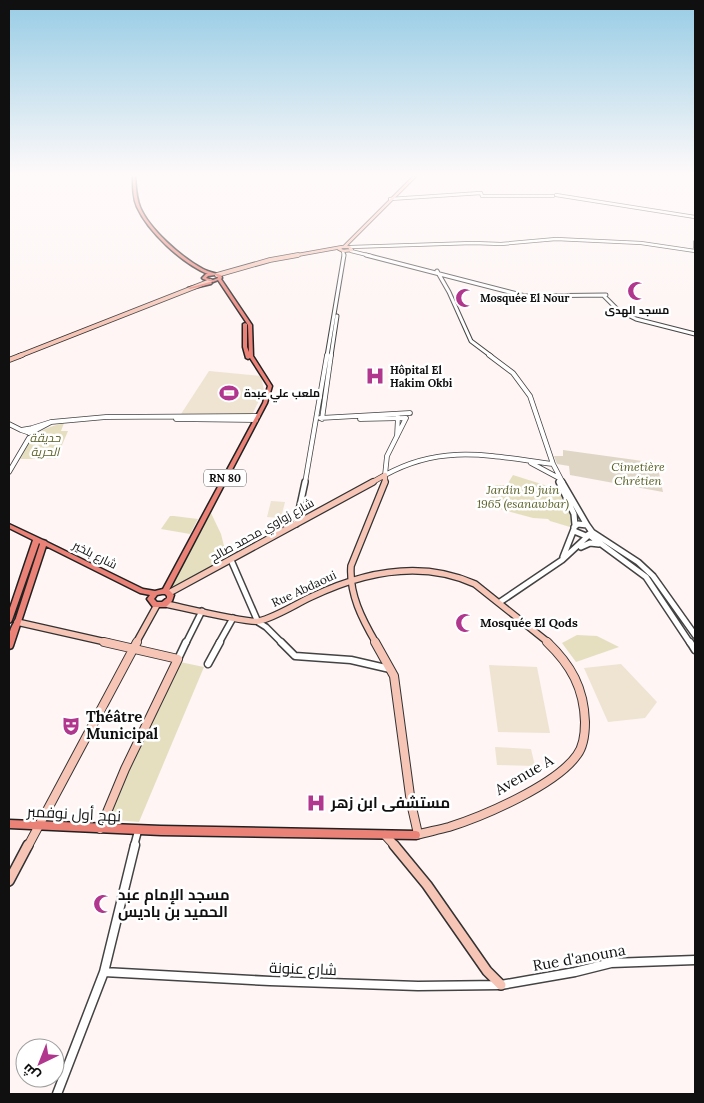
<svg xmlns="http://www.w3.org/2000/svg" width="704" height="1103" viewBox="0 0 704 1103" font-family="Lora,Cairo,serif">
<rect width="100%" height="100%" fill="#fef5f4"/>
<path fill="#e5dfc0" d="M64,423L61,431H68L56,459H20C31,434 37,430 64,423Z
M513,475L560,490L572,517L570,527L550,521L548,519L533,518L488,506L495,485H507Z
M211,513L221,534L227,558L175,588L169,585Z
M170,516H174L198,519L190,534L161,529Z
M577,635L597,636L619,647L576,662L562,643Z
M180,662L204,667L139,822L105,819Z"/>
<path fill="#dfd6c6" d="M563,450L657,463L663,492L570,475L569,466L557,464L554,456H563Z"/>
<path fill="#eee4d1" d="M209,371L261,376L264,390L252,415L181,414Z
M271,501L285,502L281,518L267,517Z
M621,664L657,702L645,718L608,722L584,668Z
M489,665L537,667L550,733L498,732Z
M495,747L531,749L535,766L497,765Z"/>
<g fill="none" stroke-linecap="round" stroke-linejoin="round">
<g stroke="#434343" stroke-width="4">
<path id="tertiary-far5" d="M556,195L695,217
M390,199L481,193L482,196H553
M695,242V247
M351,247L473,243L501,244L556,239L641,243L695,251
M343,251L344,256
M351,251L371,256"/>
</g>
<g stroke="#434343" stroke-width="5">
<path id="tertiary-far4" d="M366,255L525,296L606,295
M437,271L449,292L471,341L491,356
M604,296L618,310L636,319L695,334
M327,356L344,255
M331,356L337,316"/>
</g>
<g stroke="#434343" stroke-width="5.5">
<path id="tertiary-far3" d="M489,355L513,373L530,396L553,464L563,483
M320,418L410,413
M176,419L256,420
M322,419L331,355
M360,419L406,418
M51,422L106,417L258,416
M9,424L21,430
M32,428L51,422L36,430
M27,432L21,430L33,428L36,430L29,433L27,431L29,429
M397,436L398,417
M531,463L559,478
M9,472L29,438
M385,475C443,443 491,456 553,464
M385,475L387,456L406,418
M559,481L560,483
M305,483L327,355"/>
</g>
<g stroke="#434343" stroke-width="8">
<path id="tertiary-far2" d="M559,482L574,514L575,525
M562,482L587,525
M296,524L305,482
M578,524L587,525L592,532L586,536L574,531V527Z
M592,532L638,562L653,576L695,635
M581,547L590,543L599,544
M563,557L574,529
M231,560L258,622L266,627L282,643
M500,602L562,560L589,535L646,577L690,643
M186,643L202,611
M219,643L233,618"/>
</g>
<g stroke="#434343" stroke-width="9">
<path id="tertiary-far1" d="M281,642L295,656L351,660L390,669
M690,642L695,650
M178,659L186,642
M208,664L220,642
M134,846L138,831"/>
</g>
<g stroke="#434343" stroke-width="11">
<path id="tertiary" d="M104,972L270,981L418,986L501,985L575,972L611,963L695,960
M57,1094L104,972L135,845"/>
</g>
<g stroke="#323232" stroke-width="4">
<path id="secondary-far5" d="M342,247H349L352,250L343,251L339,249Z
M344,247L415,176
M292,256L342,247"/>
</g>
<g stroke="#323232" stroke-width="5.5">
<path id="secondary-far4" d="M217,275L270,260L298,255
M19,356L210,281"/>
</g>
<g stroke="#323232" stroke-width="6">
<path id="secondary-far3" d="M9,360L22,355
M371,483L385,475V483"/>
</g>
<g stroke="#323232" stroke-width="8">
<path id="secondary-far2" d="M169,593L373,482
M166,604C181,607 250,624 259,621C274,618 296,604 311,597C363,572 420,559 475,584L549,643
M17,622L110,643
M136,643L157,605
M376,643C362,619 349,594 351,566L385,482"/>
</g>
<g stroke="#323232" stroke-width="10">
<path id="secondary-far1" d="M375,642L394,676L411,803L418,834
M100,829L125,769L178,659L104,642
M385,835L395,846
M416,835C427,832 438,830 449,827C484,816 556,785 577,755C584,746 585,733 585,722C584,688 571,665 547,642
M28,846L137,642"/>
</g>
<g stroke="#323232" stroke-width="12">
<path id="secondary" d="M394,845L427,885L487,971L501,985
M9,881L28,845"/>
</g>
<g stroke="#212121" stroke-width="3">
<path id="primary" d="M133,176H135C136,187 136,197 140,207C149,229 182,258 203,269C209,272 215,273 221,275L222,278L221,279L252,325L253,356L272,386L267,403L169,590L174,595L172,601L166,607H153L147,599L150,595L140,593L46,546L13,646L12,648L9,649C8,639 9,629 15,621L40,544L39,543L12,620L11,622L9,623V611L33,540L9,528V524L43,540L46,541L47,542L143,589L155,591L163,589L263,403L268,386L250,358L248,359L246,358L243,347V324L245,323L247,324V347L249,352L248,325L218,280L213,282L203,279L202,278L206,274H208C183,264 148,232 137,207C133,198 133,187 133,176ZM215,275L217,276L218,278L213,280L206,278L208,276ZM162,594H165L167,596V598L162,602H157L154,599L157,595Z
M210,282L212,283L211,284L190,289L188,288Z
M9,820L161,826L416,831L419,832L420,835L419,838L416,839L161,835L9,828Z"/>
</g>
<use href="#tertiary-far5" stroke="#fff" stroke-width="2.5"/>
<use href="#tertiary-far4" stroke="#fff" stroke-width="3"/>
<use href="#tertiary-far3" stroke="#fff" stroke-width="4"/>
<use href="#tertiary-far2" stroke="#fff" stroke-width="5"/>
<use href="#tertiary-far1" stroke="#fff" stroke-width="6"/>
<use href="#tertiary" stroke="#fff" stroke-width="8"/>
<use href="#secondary-far5" stroke="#f6c5b6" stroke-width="2.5"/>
<use href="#secondary-far4" stroke="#f6c5b6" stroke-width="4"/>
<use href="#secondary-far3" stroke="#f6c5b6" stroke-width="4.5"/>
<use href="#secondary-far2" stroke="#f6c5b6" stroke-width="5.5"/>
<use href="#secondary-far1" stroke="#f6c5b6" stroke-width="8"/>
<use href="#secondary" stroke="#f6c5b6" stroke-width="9"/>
<use href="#primary" fill="#ea8278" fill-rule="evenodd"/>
</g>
<linearGradient id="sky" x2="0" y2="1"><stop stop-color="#97cce5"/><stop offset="0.53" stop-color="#fffafa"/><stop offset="1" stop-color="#fffafa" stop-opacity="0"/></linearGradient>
<rect width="704" height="331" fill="url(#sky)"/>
<defs>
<g id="mosque-bare" transform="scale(1.5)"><path d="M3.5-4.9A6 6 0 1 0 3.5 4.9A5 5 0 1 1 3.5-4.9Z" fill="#b1368e" stroke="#fff" stroke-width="2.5" paint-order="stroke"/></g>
<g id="hospital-bare" transform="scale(1.5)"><path d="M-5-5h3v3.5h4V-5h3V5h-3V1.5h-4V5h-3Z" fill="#b1368e" stroke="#fff" stroke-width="2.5" paint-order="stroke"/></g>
<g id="stadium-bare" transform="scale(1.5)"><path d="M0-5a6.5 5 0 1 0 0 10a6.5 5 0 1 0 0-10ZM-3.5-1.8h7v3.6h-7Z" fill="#b1368e" stroke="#fff" stroke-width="2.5" paint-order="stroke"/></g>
<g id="theatre-bare" transform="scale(1.5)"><path d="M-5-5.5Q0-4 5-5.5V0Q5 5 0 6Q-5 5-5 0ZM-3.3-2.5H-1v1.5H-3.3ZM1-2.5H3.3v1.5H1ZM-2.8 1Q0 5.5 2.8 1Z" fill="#b1368e" stroke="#fff" stroke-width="2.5" paint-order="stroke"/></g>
</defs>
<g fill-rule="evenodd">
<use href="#mosque-bare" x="637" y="291"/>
<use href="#mosque-bare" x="465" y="298"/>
<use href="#hospital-bare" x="375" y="376"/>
<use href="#stadium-bare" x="229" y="393"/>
<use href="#mosque-bare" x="465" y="623"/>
<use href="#theatre-bare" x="71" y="726"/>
<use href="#hospital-bare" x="316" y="803"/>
<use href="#mosque-bare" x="103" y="904"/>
</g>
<g text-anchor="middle" stroke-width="5" stroke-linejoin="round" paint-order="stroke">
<g font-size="11" font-weight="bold" fill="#101010" stroke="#fff" text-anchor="start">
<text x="480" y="302">Mosquée El Nour</text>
<text x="637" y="314" text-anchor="middle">مسجد الهدى</text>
<text x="390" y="374">Hôpital El<tspan x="390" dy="13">Hakim Okbi</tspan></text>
<text x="244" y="397">ملعب علي عبدة</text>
</g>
<rect fill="#fff" stroke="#585858" stroke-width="1" x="204" y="469.5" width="42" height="17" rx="4"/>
<g font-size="11" font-weight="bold" fill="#101010">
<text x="225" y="482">RN 80</text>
</g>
<g font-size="12" font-style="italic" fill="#5a6126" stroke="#fff">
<text x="45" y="442">حديقة<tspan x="45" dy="14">الحرية</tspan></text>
<text x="638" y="471">Cimetière<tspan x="638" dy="14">Chrétien</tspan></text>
<text x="523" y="494">Jardin 19 juin<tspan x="523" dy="14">1965 (esanawbar)</tspan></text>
</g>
<g font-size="12" fill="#101010" stroke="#fff">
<text transform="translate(262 530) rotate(-29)" y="4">شارع زواوي محمد صالح</text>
<text transform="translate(95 555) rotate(27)" y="4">شارع بلخير</text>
<text transform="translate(304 589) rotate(-25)" y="4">Rue Abdaoui</text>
</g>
<g font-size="12" font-weight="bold" fill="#101010" stroke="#fff" text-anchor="start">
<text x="480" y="627">Mosquée El Qods</text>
</g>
<g font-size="15" font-weight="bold" fill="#101010" stroke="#fff" text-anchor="start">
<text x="86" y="722">Théâtre<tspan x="86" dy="17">Municipal</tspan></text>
<text x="331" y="808">مستشفى ابن زهر</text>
<text x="118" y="900">مسجد الإمام عبد<tspan x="118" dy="17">الحميد بن باديس</tspan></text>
</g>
<g font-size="15" fill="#101010" stroke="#fff">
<text transform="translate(524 775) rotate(-30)" y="5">Avenue A</text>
<text transform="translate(74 814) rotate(3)" y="5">نهج أول نوفمبر</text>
<text transform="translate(579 958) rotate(-10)" y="5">Rue d'anouna</text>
<text transform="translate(303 969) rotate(2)" y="5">شارع عنونة</text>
</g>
</g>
<rect width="704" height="1103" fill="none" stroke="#101010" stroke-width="20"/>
<g transform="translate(40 1063) rotate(223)"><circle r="24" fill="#ffffff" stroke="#9f9f9f"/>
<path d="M0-4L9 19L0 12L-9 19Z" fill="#b1368e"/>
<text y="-8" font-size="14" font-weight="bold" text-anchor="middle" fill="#101010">ش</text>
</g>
</svg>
